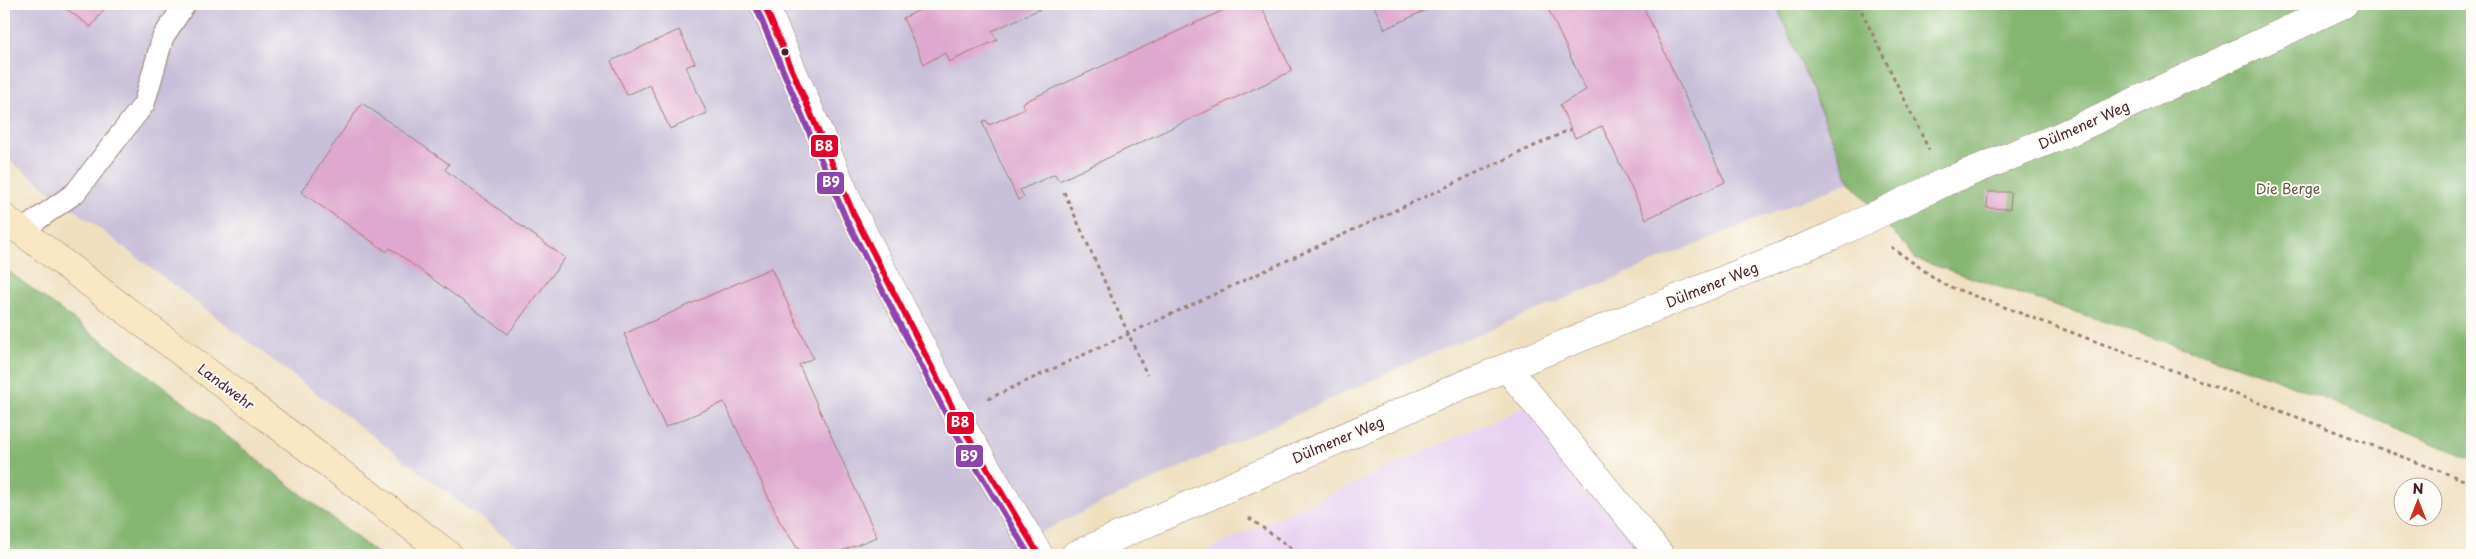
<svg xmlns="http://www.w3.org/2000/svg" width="2476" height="559" viewBox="0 0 2476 559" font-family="'Playpen Sans',sans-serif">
<rect width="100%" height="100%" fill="#fdfcf7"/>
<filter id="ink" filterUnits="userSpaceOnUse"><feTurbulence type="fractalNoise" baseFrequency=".02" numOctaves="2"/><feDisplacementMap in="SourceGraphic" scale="10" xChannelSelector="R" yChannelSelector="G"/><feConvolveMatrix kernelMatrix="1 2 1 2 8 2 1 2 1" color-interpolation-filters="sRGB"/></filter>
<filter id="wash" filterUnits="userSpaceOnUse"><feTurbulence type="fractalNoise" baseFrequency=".0096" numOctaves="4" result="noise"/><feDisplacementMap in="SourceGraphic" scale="20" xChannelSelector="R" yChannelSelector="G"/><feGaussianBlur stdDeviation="1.12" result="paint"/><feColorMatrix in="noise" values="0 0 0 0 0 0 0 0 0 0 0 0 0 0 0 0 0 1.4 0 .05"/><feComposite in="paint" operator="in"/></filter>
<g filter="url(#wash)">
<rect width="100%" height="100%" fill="#eee0bf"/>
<path fill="#e6d2f0" d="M1527,405L1645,555H1196Z"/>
<path fill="#c8bfd8" d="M4,4H1776L1850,181L1423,357L1091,508L994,555H529L4,156Z"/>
<path fill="#85b671" stroke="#686a4e" d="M1776,4H2472V459L2266,375L1915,259L1850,181Z
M4,268L168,390L379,555H4Z"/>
<g id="blocks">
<path fill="#dfa8ce" d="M60,4H108L91,27Z
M922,4H1051L992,31L997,40L949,62L945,53L924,64L903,18L924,8Z
M1237,4H1260L1292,71L1059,181L1055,174L1020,190L1024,197L1018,200L982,122L986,120L989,125L1025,109L1022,103Z
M1373,4H1439L1385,29Z
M1546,4H1642L1725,182L1646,219L1602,126L1575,138L1560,105L1586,90Z
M679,30L695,63L686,67L707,113L670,129L650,85L627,95L611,61Z
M362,103L449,164L445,170L565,258L508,334L390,248L387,252L301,192Z
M1988,192H2011L2010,209L1987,208Z
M771,268L813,358L799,365L877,537L831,555H813L798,549L780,522L724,402L665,427L624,334Z"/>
</g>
</g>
<g filter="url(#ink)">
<use href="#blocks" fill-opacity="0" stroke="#9c8075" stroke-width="1"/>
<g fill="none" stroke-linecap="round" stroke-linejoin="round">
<g stroke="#9c8075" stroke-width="23">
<path id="lane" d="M21,231L75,193L144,104L163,37L185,4"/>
</g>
<g stroke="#9c8075" stroke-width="29">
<path id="street" d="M764,4L854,215L963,428L1039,555
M1507,368L1660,555
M1075,555L1463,385L1832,236L1945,182L2063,135L2344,4"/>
</g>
<g stroke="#9c8075" stroke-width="29">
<path id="secondary" d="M4,218L449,555"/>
</g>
<path stroke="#9c8075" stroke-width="3" stroke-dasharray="4 4" stroke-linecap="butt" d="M1858,4L1929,150
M1064,192L1147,375
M1891,247L1943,284L2472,483
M988,399L1571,129
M1249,518L1301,555
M1532,555L1539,551"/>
<use href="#lane" stroke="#fff" stroke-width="21"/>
<use href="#street" stroke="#fff" stroke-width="28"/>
<use href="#secondary" stroke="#f7e8c3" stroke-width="28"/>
<g stroke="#fdfcf7" stroke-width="10">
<path id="bus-1" d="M764,4L854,215L963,428L1039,555"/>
</g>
<g stroke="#fdfcf7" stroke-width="10">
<path id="bus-2" d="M756,7L846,219L955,432L1029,555"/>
</g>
<use href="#bus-1" stroke="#e4002b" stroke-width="6"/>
<use href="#bus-2" stroke="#8e44ad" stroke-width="6"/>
</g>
</g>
<circle fill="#4a1f2b" stroke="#fdfcf7" stroke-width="2" cx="785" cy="52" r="4.5"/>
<g text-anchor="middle" stroke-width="4" stroke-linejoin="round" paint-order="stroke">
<g font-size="14" fill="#4a1f2b" stroke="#fdfcf7">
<text transform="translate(2084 125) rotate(-24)" y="5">Dülmener Weg</text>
<text transform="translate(1712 285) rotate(-22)" y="5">Dülmener Weg</text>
<text transform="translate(226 387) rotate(37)" y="5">Landwehr</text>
<text transform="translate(1338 440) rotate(-23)" y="5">Dülmener Weg</text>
</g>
<g font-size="14" fill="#665645" stroke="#fdfcf7">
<text x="2288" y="194">Die Berge</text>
</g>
</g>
<g stroke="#fdfcf7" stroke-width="2">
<rect x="810" y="134" width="29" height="24" rx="5" fill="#e4002b"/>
<rect x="816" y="171" width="29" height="24" rx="5" fill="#8e44ad"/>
<rect x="946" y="411" width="29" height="24" rx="5" fill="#e4002b"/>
<rect x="955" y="444" width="29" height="24" rx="5" fill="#8e44ad"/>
</g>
<g font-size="14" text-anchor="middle" font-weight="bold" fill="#fff">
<text x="824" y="151">B8</text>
<text x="831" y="187">B9</text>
<text x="960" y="427">B8</text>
<text x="969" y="461">B9</text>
</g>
<rect width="2476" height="559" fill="none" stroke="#fdfcf7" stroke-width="20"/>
<g transform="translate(2418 502)"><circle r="24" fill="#fdfcf7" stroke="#b5a4a5"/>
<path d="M0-4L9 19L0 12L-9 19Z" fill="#c8321e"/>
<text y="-8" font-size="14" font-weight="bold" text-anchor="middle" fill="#4a1f2b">N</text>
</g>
</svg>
